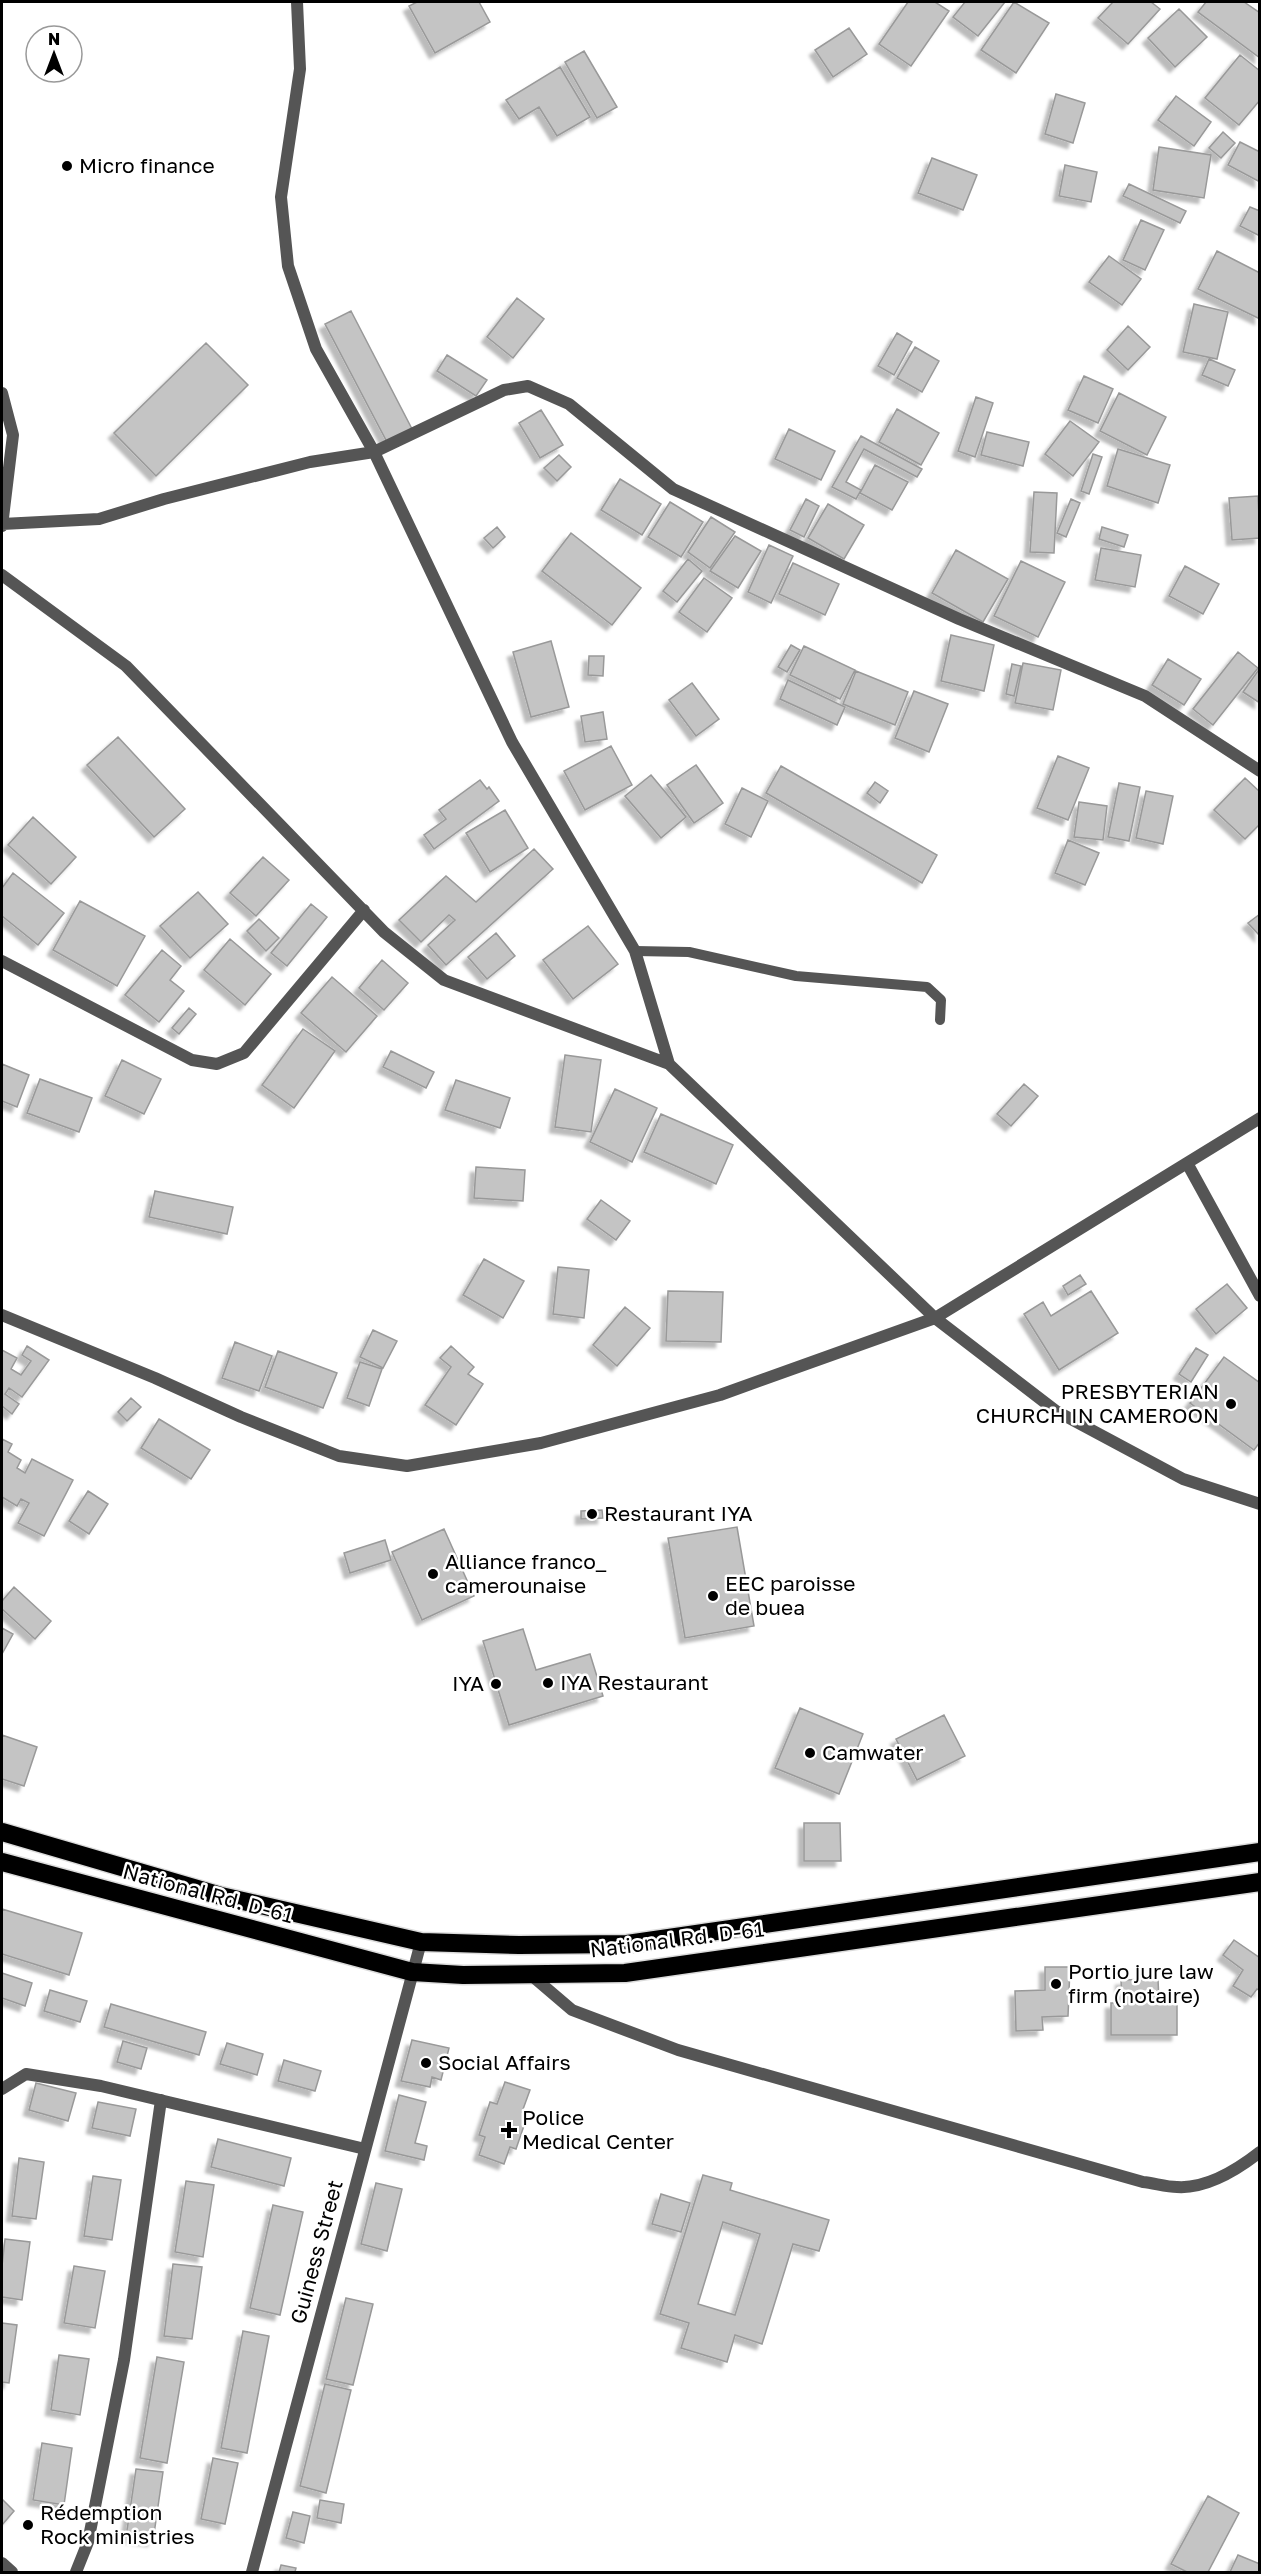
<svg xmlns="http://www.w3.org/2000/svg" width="1261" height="2574" viewBox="0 0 1261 2574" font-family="'Golos Text',sans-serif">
<defs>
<filter id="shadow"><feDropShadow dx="-5.5" dy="5.5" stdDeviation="1.5" flood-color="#0004"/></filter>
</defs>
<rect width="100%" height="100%" fill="#fff"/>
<path fill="#c4c4c4" stroke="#999" stroke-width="1.5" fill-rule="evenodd" filter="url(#shadow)" d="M417,2H479L490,22L435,53L409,6Z
M908,2H935L949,11L911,66L879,44Z
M965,2H1005L978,36L953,17Z
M1014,2L1049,23L1016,73L981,50Z
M1113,2H1151L1160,9L1128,44L1098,18Z
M1206,2H1244L1260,13V58L1198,12Z
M1179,9L1207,37L1175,67L1148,38Z
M849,28L867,54L833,77L815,50Z
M584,51L617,107L597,118L565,62Z
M1240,55L1260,71V100L1239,125L1205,98Z
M560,67L590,117L557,136L539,107L519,119L506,100Z
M1056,94L1085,103L1073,143L1045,134Z
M1176,96L1211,122L1194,146L1158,120Z
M1223,132L1235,143L1221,158L1209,148Z
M1240,142L1260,152V182L1228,165Z
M1159,147L1211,155L1204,198L1153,190Z
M932,158L977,175L963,210L918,193Z
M1065,165L1097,172L1091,202L1059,196Z
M1129,184L1186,211L1180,223L1123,196Z
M1250,207L1260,211V236L1240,226Z
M1141,220L1164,230L1145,270L1123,260Z
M1217,251L1260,273V319L1198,289Z
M1109,256L1141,279L1122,305L1089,282Z
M517,298L544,319L513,358L487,337Z
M1194,304L1228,312L1217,359L1183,352Z
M351,311L412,429L387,442L325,324Z
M1128,326L1150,347L1128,370L1107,350Z
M897,333L912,342L894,375L878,366Z
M206,343L248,385L156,476L114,433Z
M915,347L939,361L922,392L897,378Z
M447,355L487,380L476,396L437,371Z
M1209,359L1235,370L1228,386L1202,375Z
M1084,376L1113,389L1098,423L1068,410Z
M1119,393L1166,417L1147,455L1100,431Z
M976,397L993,403L975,457L958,451Z
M897,409L939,433L921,465L879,442Z
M541,410L563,445L540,458L519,423Z
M1070,421L1099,442L1073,476L1045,454Z
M789,429L835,451L821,480L775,459Z
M987,432L1029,442L1023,466L981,455Z
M861,436L922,469L917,477L864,449L846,482L861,490L856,499L832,487Z
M1118,449L1170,465L1158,503L1107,486Z
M1093,454L1102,457L1089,494L1081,491Z
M559,455L571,467L557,481L544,468Z
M875,465L908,482L892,510L860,493Z
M620,479L661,504L642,535L601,510Z
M1034,492L1057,493L1054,553L1030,552Z
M1258,496L1260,538L1232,540L1229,498Z
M806,499L819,506L804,537L790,530Z
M1071,499L1080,503L1066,537L1057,533Z
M670,502L703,522L681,557L648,537Z
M828,504L864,525L844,559L808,538Z
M711,517L735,532L710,568L688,552Z
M497,527L505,537L493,548L484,538Z
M1102,527L1128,535L1124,547L1099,539Z
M571,533L641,588L612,625L542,571Z
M735,536L761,551L738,588L710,571Z
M769,545L793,556L771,603L748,592Z
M1101,548L1141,555L1135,587L1095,580Z
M956,550L1008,579L983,622L932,593Z
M688,559L702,571L677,602L663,591Z
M1021,561L1065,582L1038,637L994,616Z
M793,563L839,584L825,615L779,594Z
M1185,566L1219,584L1203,614L1169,596Z
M704,578L732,598L707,632L679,612Z
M951,635L994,645L984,691L941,681Z
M551,641L569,707L531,717L513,652Z
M791,645L800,650L787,672L778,667Z
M804,646L855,670L840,699L790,675Z
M1238,652L1258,668L1213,725L1193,709Z
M589,656H604L603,676L588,675Z
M1168,659L1201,679L1184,705L1152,685Z
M1023,663L1061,670L1053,710L1015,703Z
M1012,664L1021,666L1014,696L1006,694Z
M1260,668V703L1243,692Z
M856,671L908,692L895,725L843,704Z
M788,680L845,707L837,725L780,699Z
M692,683L719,719L696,736L669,700Z
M914,691L948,704L929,752L895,738Z
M603,712L607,739L585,742L581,716Z
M118,737L185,809L154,837L87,765Z
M611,746L632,785L585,810L564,771Z
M1058,756L1089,768L1068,820L1037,808Z
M696,765L723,803L694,823L667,785Z
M781,766L937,855L922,883L766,793Z
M651,775L686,817L661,838L625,796Z
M1245,778L1260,792V824L1245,839L1214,810Z
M480,780L487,789L489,787L499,801L434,849L424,835L446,819L439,810Z
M875,782L888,791L880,803L867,793Z
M1119,783L1140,787L1129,841L1108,837Z
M742,788L768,801L751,837L725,824Z
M1146,791L1173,796L1163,844L1136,838Z
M1079,802L1107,806L1103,840L1074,837Z
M505,810L528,848L490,872L466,833Z
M33,817L76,857L51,884L8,845Z
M1068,840L1099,853L1085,885L1055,873Z
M534,849L553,869L446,965L428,945L455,920L449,915L421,942L399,920L446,876L476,902Z
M263,857L289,880L256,916L230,893Z
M13,873L64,913L38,945L2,916V888Z
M198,892L228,924L190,958L160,926Z
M80,901L145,936L117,986L53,950Z
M311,904L327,917L287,966L271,953Z
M1260,914V936L1248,923Z
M259,919L279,938L266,951L247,931Z
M588,926L618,964L573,999L543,960Z
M496,933L515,956L487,979L468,957Z
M230,939L271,974L245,1005L204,970Z
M162,950L181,966L170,980L184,991L159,1022L125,995Z
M382,960L408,983L384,1010L359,988Z
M332,977L377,1016L346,1052L301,1013Z
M189,1008L196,1014L179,1034L172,1028Z
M303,1029L335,1051L294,1108L262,1085Z
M391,1051L434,1072L426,1088L383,1067Z
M565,1055L601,1060L591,1132L555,1127Z
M122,1060L161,1079L144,1114L105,1096Z
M2,1064L29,1075L17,1107L2,1101Z
M40,1079L92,1098L79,1132L27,1113Z
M456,1080L510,1098L500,1128L445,1110Z
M1024,1084L1038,1096L1011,1126L997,1114Z
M615,1089L657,1108L632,1162L590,1142Z
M661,1114L733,1145L716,1184L644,1152Z
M476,1167L525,1170L523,1201L474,1198Z
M155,1191L233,1207L227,1234L149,1217Z
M601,1200L630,1221L616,1240L587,1219Z
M484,1259L524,1281L503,1318L463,1295Z
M558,1267L589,1270L584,1318L553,1314Z
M1080,1275L1086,1284L1068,1295L1063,1286Z
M1227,1284L1247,1308L1216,1334L1196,1309Z
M668,1291L723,1292L721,1342L666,1341Z
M1091,1291L1118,1333L1059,1370L1024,1314L1043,1302L1051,1316Z
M625,1307L650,1328L617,1366L593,1345Z
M373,1330L397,1341L383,1368L360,1357Z
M235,1342L272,1356L259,1391L222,1378Z
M27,1346L49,1360L22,1397L9,1388L5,1394L19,1404L12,1414L2,1406V1350L17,1358L11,1369L21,1375L31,1361L22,1355Z
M451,1346L474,1367L468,1374L483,1384L456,1425L425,1405L451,1367L440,1358Z
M1196,1348L1208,1355L1191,1382L1179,1374Z
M278,1351L337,1373L323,1408L265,1387Z
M1224,1357L1260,1383V1442L1254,1450L1190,1403Z
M360,1362L382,1369L369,1406L347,1398Z
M131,1398L141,1407L127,1421L118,1412Z
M159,1419L210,1450L191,1479L141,1448Z
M2,1439L12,1444L8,1452L21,1460L17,1468L25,1473L32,1459L73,1480L44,1536L18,1523L29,1503L21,1499L17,1506L2,1497Z
M88,1491L108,1504L89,1534L69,1521Z
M602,1510L603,1518L581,1519V1511Z
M737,1527L754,1626L685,1638L668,1538Z
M444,1529L474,1596L422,1620L392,1552Z
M385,1540L391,1560L350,1573L344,1553Z
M14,1587L51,1621L35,1639L2,1609V1601Z
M2,1628L13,1634L2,1654Z
M523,1629L536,1670L590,1654L603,1696L509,1725L483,1641Z
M800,1708L863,1734L839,1794L775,1768Z
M944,1715L965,1756L917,1780L896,1739Z
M2,1735L37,1747L24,1786L2,1779Z
M804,1823H840L841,1861H804Z
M2,1909L82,1933L69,1975L2,1954Z
M1234,1940L1260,1958V1991L1257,1989L1251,1997L1233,1986L1243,1970L1223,1955Z
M1045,1967H1070L1068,2016L1042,2017L1043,2030L1016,2031L1015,1991L1045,1990Z
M2,1973L32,1983L25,2006L2,1998Z
M1158,1979L1159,2002H1177V2035H1111V2003H1122L1121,1980Z
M50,1990L87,2001L80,2022L44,2011Z
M111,2004L206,2032L199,2055L104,2027Z
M412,2040L449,2048L441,2080L432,2077L430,2087L401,2081Z
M123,2041L147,2048L141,2069L117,2062Z
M227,2043L263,2054L257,2075L220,2064Z
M284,2060L321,2071L315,2091L278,2081Z
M505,2082L530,2090L522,2112L528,2114L516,2149L510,2147L504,2164L479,2155L485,2137L479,2135L490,2102L497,2104Z
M36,2083L76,2093L68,2121L29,2110Z
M399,2095L426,2102L415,2143L427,2146L424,2160L385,2151Z
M98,2102L136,2109L130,2136L92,2128Z
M218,2139L291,2158L284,2186L211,2167Z
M19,2158L44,2162L36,2219L12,2216Z
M703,2175L732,2183L730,2190L829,2220L819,2251L793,2244L762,2344L735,2335L727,2362L681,2348L689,2323L660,2314ZM723,2222L760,2234L735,2315L698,2304Z
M93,2176L121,2180L112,2240L84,2236Z
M186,2181L214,2185L203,2257L175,2252Z
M376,2183L402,2189L387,2251L361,2244Z
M661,2194L690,2203L681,2232L652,2224Z
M273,2205L303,2212L280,2315L250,2308Z
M5,2239L30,2242L22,2300L2,2297V2266Z
M173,2264L202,2267L192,2339L164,2336Z
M74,2266L105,2271L95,2328L64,2323Z
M346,2298L373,2304L353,2385L326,2379Z
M2,2323L17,2325L9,2383L2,2382Z
M243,2331L269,2336L247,2453L221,2448Z
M59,2355L89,2359L80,2415L51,2410Z
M157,2357L184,2362L167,2463L140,2458Z
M325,2384L351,2390L326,2493L300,2486Z
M42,2443L72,2448L64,2505L33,2500Z
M213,2458L238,2463L225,2524L201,2519Z
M136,2469L163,2472L153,2541L126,2537Z
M1208,2496L1239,2513L1208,2572H1187L1171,2564Z
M2,2499L14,2511L2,2525Z
M320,2500L344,2504L341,2523L317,2518Z
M293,2512L310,2516L304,2543L286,2538Z
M1238,2555L1260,2564V2572H1230Z
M281,2565L296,2568L295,2572H279Z"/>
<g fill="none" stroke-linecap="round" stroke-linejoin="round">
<g stroke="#dbdbdb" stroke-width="21">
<path id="highway" d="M2,1832L221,1896L421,1942L519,1945L627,1944L1260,1852
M2,1862L412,1972L463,1975L625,1973L1260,1882"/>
</g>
<path stroke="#555" stroke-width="10" d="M635,951L689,952L796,976L927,987L941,1000L940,1020"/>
<path stroke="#555" stroke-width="12" d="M297,2L300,69L281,197L288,266L316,349L374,452L512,742L635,951L669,1064L935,1318L1056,1411L1183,1479L1260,1504
M2,393L13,435L2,526
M2,524L99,519L164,499L310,462L374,452L504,390L528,386L569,404L673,489L959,619L1145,696L1260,771
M2,575L126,666L384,932L444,980L669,1064
M2,961L192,1060L217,1064L244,1053L364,910
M1187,1163L1260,1296
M2,1315L155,1378L241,1417L339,1456L407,1466L541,1443L720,1395L935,1318L1260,1118
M531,1975L572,2010L678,2050L1143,2182C1154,2183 1166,2187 1177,2187C1206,2189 1237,2170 1260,2152
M2,2089L26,2074L101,2086L365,2149
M2,2563L12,2572
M76,2572L88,2542L124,2360L161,2100
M252,2572L421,1942"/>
<use href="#highway" stroke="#000" stroke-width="18"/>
</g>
<g fill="#000" stroke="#fff" stroke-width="2">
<circle cx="67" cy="166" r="6"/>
<circle cx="1231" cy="1404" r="6"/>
<circle cx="592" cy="1514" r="6"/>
<circle cx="433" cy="1574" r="6"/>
<circle cx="713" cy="1596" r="6"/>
<circle cx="548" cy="1683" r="6"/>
<circle cx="496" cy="1684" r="6"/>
<circle cx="810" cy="1753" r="6"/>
<circle cx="1056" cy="1984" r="6"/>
<circle cx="426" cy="2063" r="6"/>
<path d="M506 2121h6v6h6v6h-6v6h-6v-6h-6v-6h6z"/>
<circle cx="28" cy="2525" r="6"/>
</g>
<g text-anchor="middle" stroke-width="5" stroke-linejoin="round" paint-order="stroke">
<g font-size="21" fill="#000" stroke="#fff" text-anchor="start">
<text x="79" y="173">Micro finance</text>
<text x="1219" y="1399" text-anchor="end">PRESBYTERIAN<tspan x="1219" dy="24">CHURCH IN CAMEROON</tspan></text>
<text x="604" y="1521">Restaurant IYA</text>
<text x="445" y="1569">Alliance franco_<tspan x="445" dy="24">camerounaise</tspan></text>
<text x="725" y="1591">EEC paroisse<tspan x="725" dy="24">de buea</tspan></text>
<text x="560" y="1690">IYA Restaurant</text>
<text x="484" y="1691" text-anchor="end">IYA</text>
<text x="822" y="1760">Camwater</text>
<text x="1068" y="1979">Portio jure law<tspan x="1068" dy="24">firm (notaire)</tspan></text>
<text x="438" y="2070">Social Affairs</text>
<text x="522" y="2125">Police<tspan x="522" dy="24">Medical Center</tspan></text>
<text x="40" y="2520">Rédemption<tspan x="40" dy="24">Rock ministries</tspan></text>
</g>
<g font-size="21" fill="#000" stroke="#fff">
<text transform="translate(208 1894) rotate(15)" y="7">National Rd. D-61</text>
<text transform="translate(677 1940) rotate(-7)" y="7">National Rd. D-61</text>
<text transform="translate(317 2252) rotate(-75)" y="7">Guiness Street</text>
</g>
</g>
<rect width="1261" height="2574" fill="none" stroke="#000000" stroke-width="6"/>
<g transform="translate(54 54)"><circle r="28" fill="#ffffff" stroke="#999999" stroke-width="1.5"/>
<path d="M0-4.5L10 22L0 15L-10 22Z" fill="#000000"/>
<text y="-9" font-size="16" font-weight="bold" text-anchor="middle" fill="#000000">N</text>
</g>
</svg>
